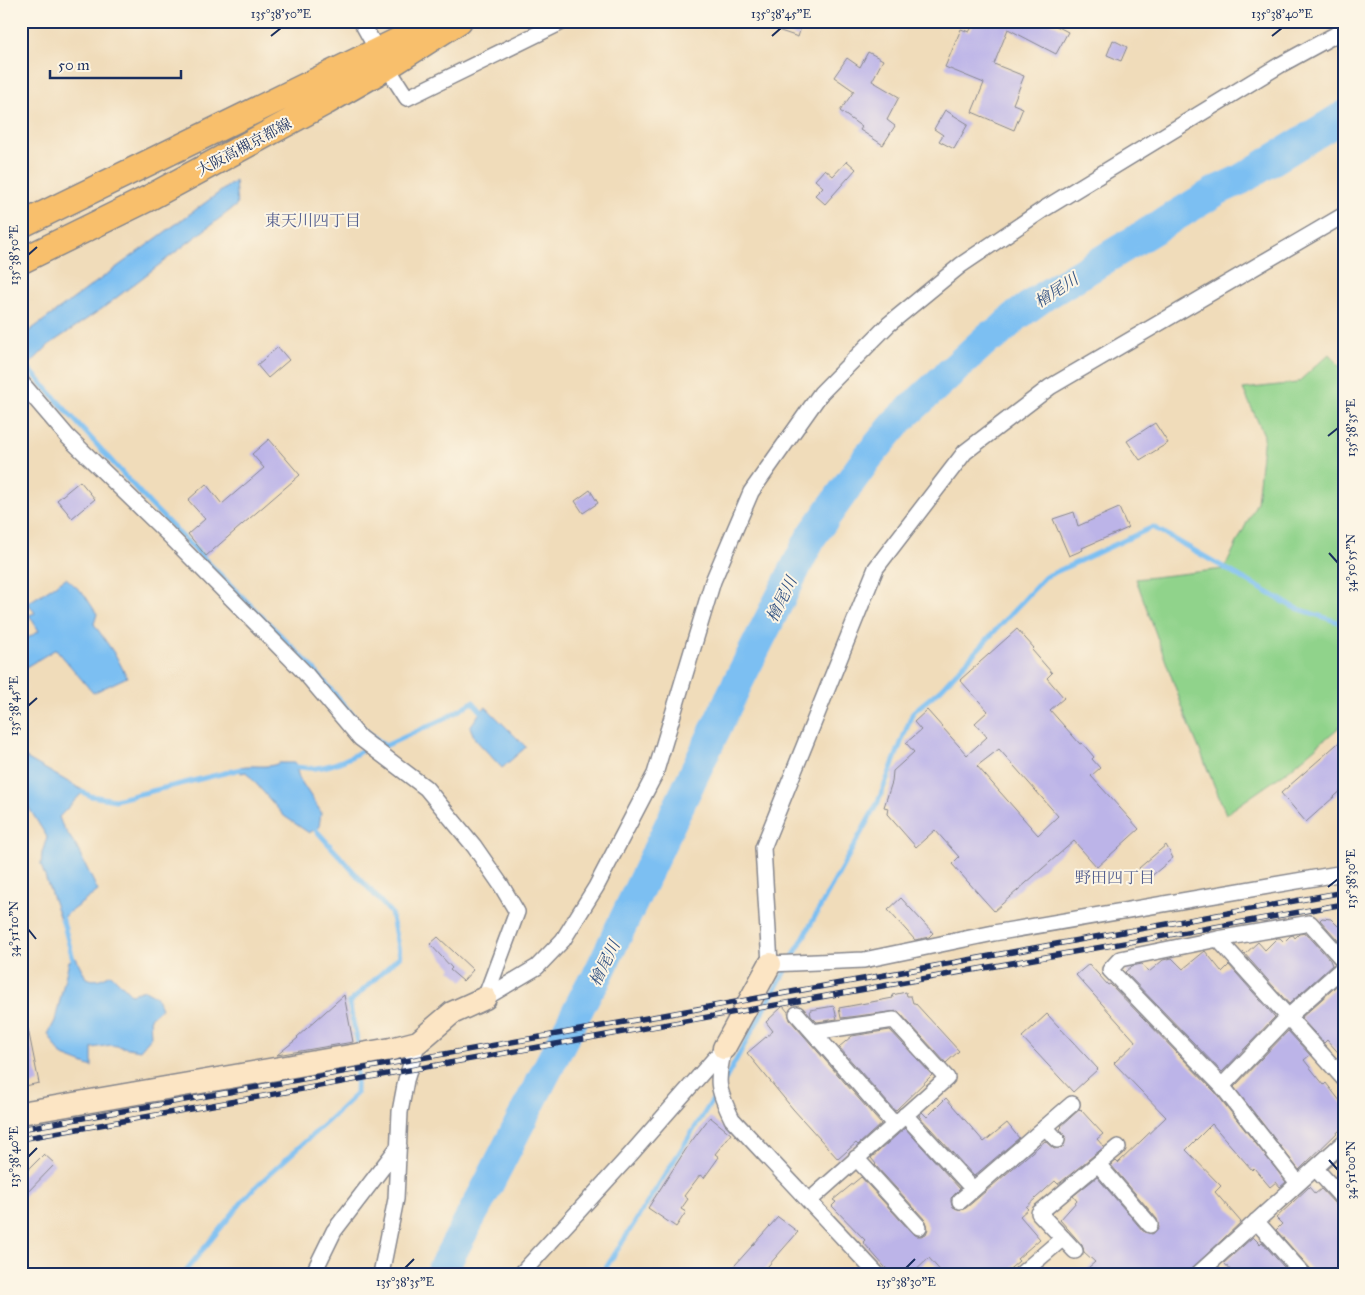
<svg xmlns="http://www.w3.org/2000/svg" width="1365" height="1295" viewBox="0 0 1365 1295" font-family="'IM FELL Great Primer','Noto Serif JP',serif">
<rect width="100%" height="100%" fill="#fcf5e5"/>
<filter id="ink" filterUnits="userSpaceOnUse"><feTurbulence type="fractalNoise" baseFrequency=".02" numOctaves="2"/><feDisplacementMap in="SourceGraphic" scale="10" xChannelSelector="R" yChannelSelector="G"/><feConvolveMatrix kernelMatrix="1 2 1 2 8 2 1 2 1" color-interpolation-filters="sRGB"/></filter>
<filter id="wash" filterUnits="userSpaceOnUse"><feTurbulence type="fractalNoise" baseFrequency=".0096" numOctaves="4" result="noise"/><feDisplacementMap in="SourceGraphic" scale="20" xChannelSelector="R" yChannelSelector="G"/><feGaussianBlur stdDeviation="1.12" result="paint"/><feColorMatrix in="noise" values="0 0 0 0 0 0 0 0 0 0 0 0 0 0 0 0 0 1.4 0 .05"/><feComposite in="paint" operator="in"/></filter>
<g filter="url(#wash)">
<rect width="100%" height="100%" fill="#f0dcba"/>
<path fill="#90d38b" stroke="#568174" d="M1329,354L1344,371V723L1289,770L1226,814L1186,717L1136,579L1224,569L1257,502L1264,435L1243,389L1297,383Z"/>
<path fill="#7cbff2" stroke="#4c77a8" d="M235,181L237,205L103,308L50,344L25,369L21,363V337Z
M66,578L84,594L97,614L94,624L116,656L127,677L93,693L56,649L21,670V642L39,631L29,615L35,613L28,603Z
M486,707L526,747L502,768L475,739L470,727L481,711Z
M21,755L84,791L59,817L62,825L76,846L98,891L60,919L41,865L42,853L47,837L21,795Z
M279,763H295L299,778L321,812L319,827L309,833L284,816L246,772L241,773L240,767C252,764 268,769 279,763Z
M76,958L86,978C95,982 102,979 111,974L131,994L145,990L156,996L161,1008L150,1018L151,1037L140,1050L111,1045L92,1048V1067L61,1055L48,1034L55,1021L69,961Z"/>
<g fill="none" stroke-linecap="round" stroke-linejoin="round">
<path stroke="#7cbff2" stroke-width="5" d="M21,353L29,369L150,504L312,667L366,731L385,746L446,718L473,702L481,711
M296,767C302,767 310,769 316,768C334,766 354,757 368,746
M82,792L91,796L115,800L241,769
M315,829L391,913L400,956L349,1003L358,1043L357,1049
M62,918L73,959
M724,1082L878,802L913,712L941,689L1045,577L1153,527L1293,607L1344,624
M183,1274L251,1191L331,1118L356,1094L357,1059
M602,1274L717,1093"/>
<path stroke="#7cbff2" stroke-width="31" d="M440,1274L488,1185L590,986L594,983L738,682L811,537L868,457L900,419L990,336H995L1015,317L1044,296L1218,190L1240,180L1344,116"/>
</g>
<g id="blocks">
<path fill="#bcb4e8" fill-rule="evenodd" d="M761,21H803L798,37L760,24Z
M976,21H1047L1068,32L1056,54L1008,29L994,64L1024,76L1013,104L1023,108L1014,130L972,112L984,83L945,67L961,29L969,32Z
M1113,40L1127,47L1121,61L1107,55Z
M868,52L883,60L872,81L899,97L887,120L895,126L883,145L860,130L862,127L840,111L854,91L834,77L847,58L860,67Z
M945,110L968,124L954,149L939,141L943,135L934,129Z
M847,161L856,169L825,204L815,195L823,187L815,180L825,169L833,176Z
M278,347L289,360L268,378L257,365Z
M1155,423L1168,443L1140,460L1127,441Z
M269,439L300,475L206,556L188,534L205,519L188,500L206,484L222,504L264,468L252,454Z
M80,481L95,499L72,518L57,500Z
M590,490L598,503L583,513L575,501Z
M1119,508L1128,528L1082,548L1083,550L1069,556L1053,519L1074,512L1078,526Z
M1017,629L1034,648L1032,650L1052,673L1047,678L1064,698L1050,710L1080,744L1082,743L1094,757L1092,759L1100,768L1091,776L1139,829L1097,867L1074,841L994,911L952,864L959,857L935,830L916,847L887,814L888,808L884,807L892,782L893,771L914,752L906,743L921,730L914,722L927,710L967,755L987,737L975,723L988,711L960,680ZM999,749L1058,816L1038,835L977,766Z
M1344,738V788L1306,822L1281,793Z
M1166,845L1173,858L1148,879L1139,868Z
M901,898L933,933L929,937L915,940L888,910Z
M1322,918L1331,919L1338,926L1344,920V947L1320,920Z
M1306,933L1330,960L1332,965L1289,1004L1243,952L1245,954L1258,942L1265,950L1277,938H1280L1284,942L1290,936L1293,935L1295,938L1299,934Z
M438,937L473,970L463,981L450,970L452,968L430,944Z
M1205,951L1222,972L1229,965L1275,1017L1222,1072L1125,972L1132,966L1142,964L1149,972L1163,960L1172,958L1183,969Z
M1089,964L1108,985L1110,984L1215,1092L1286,1182L1280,1187L1276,1182L1270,1187L1254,1168L1252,1170L1212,1124L1186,1150L1221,1186L1215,1192L1241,1222L1186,1274H1081L1095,1262L1084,1252L1082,1245L1060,1220L1077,1201L1073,1196L1097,1177L1143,1231L1152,1234L1156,1232L1159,1228L1157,1219L1111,1165L1116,1161L1118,1163L1166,1117L1114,1063L1136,1042L1076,975Z
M1343,980L1344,981V1059L1327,1040L1324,1043L1301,1018Z
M906,992L907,996H911L913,1003H915L959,1051L946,1063L898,1011L841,1018L839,1008L893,998L892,995Z
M344,995L353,1042L277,1055L298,1038L297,1037Z
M783,1006L788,1012L790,1020L881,1124L858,1145L856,1143L838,1159L793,1109L747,1053L773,1031L766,1022Z
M834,1006L837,1019L817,1022L811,1016L810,1010Z
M1047,1014L1098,1069L1073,1092L1022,1037Z
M28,1029L39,1083L21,1087V1030Z
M890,1030L932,1075L895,1111L839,1047L852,1036Z
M1288,1031L1310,1055L1304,1060L1324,1085L1326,1083L1344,1106V1126L1299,1170L1234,1087Z
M946,1098L984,1142L1007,1123L1019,1138L974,1176L919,1116L922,1112L927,1117Z
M1080,1109L1103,1134L1097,1139L1104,1147L1061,1182L1058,1184L1055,1181L1026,1207L1028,1209L1020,1216L1040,1239L1017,1259L1019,1261L1004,1274H943L929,1258L912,1274H891L863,1242L865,1240L832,1206L836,1202L833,1200L861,1177L912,1233L917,1236H921L926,1234L928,1229L926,1221L875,1165L876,1164L871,1158L905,1128L960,1189L951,1198V1202L953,1207L961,1210L966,1208L1045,1141L1054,1149L1063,1147L1066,1138L1060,1129L1062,1127L1061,1126Z
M710,1117L731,1134L715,1154L719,1157L704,1178L700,1175L684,1196L688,1199L681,1209L686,1212L676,1227L648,1208L688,1146Z
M44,1154L55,1164L21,1199V1177Z
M1344,1168V1186L1335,1176Z
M1309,1187L1315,1194L1321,1189L1337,1206L1344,1209V1274H1312L1310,1268L1276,1230L1282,1224L1276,1218Z
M778,1217L798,1232L761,1274H727Z
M1253,1237L1260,1244L1262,1242L1290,1274H1234L1224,1263Z"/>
</g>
</g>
<g filter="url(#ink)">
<use href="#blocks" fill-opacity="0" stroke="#86868c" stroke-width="1"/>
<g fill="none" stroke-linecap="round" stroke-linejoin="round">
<g stroke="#86868c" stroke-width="18">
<path id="street" d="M361,21L377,50
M387,67L407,98L564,21
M1344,215L1050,387L965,452L876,568L763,848L770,964L864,960L994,933L1344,873
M21,382L68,437L167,533L305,673L360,738L426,788L474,846L501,885L517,912L485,998
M1218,939L1310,923L1344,961
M485,998L537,967L563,940L596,887L655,774L713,581L751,492L821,393L889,324L961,265L1044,209L1280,65L1344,30
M797,1014L894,1124
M724,1049C716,1082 717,1088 732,1119L877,1274
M1222,1086L1288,1017L1344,967
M905,1115L973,1189
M1045,1127L1057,1140
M856,1158L919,1227
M1098,1164L1150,1225
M1315,1168L1344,1200
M1298,1183L1222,1086L1110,970L1120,959L1218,939L1344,1079
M809,1201L947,1078L894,1020L813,1032
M960,1201L1072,1104
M1256,1221L1303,1274
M1075,1251L1039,1213L1118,1147
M313,1274L334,1231L399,1146
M381,1274L396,1199L400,1112L406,1080L418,1042
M521,1274L630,1155L724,1048
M1021,1274L1063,1238
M1198,1274L1344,1142"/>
</g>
<g stroke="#86868c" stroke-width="25">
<path id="secondary" d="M724,1048L770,964
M21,1113L391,1049L418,1042L452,1013L485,998"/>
</g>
<g stroke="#86868c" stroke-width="28">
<path id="primary" d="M21,225L426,27
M21,261L145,200L326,102L387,67L459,21"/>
</g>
<use href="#street" stroke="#fff" stroke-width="15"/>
<use href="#secondary" stroke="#fce5c4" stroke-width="22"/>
<use href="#primary" stroke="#f8bf6c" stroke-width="25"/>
<g stroke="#1b2f5e" stroke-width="5.5">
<path id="rail" d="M21,1129L664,1015L1344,892
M21,1139L1344,904"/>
</g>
<use href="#rail" stroke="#fcf5e5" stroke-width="4" stroke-dasharray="11" stroke-linecap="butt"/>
</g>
</g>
<path fill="none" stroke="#1b2f5e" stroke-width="2" d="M271,36L281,28M772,36L781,28M1272,36L1282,28M28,255L37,247M1328,436L1338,428M1329,553L1338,563M28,706L37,698M1328,887L1338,879M28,929L36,939M28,1157L37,1148M1329,1160L1338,1170M405,1268L414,1259M906,1268L915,1259"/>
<g text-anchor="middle" stroke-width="4" stroke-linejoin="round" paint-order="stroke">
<g font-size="15" fill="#1b2f5e" stroke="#fcf5e5">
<text transform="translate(244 147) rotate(-28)" y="5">大阪高槻京都線</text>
</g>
<g font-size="16" fill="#535e8e" stroke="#fcf5e5">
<text x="313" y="226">東天川四丁目</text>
<text x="1115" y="883">野田四丁目</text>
</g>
<g font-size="16" font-style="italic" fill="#335383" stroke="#fcf5e5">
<text transform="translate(1056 290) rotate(-33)" y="6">檜尾川</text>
<text transform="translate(781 599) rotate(-64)" y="6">檜尾川</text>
<text transform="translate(604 963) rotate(-64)" y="6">檜尾川</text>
</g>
</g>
<rect width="1365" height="1295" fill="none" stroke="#fcf5e5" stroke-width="55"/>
<path d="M50 70v8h131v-8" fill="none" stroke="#1b2f5e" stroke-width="2.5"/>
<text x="58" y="70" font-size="15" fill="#1b2f5e" stroke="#fcf5e5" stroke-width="4" paint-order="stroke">50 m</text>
<rect x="28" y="28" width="1310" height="1240" fill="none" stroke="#1b2f5e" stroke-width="2"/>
<g font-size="12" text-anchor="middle" fill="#1b2f5e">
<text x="281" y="18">135°38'50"E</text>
<text x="781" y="18">135°38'45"E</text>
<text x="1282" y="18">135°38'40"E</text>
<text transform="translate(14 255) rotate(-90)" y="4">135°38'50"E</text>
<text transform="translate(1351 428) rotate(-90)" y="4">135°38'35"E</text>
<text transform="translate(1351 563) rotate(-90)" y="4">34°50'55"N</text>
<text transform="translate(14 706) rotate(-90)" y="4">135°38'45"E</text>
<text transform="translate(1351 879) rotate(-90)" y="4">135°38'30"E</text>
<text transform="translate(14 929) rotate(-90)" y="4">34°51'10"N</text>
<text transform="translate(14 1157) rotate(-90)" y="4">135°38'40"E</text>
<text transform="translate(1351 1170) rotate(-90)" y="4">34°51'00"N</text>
<text x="405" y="1286">135°38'35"E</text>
<text x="906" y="1286">135°38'30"E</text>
</g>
</svg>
